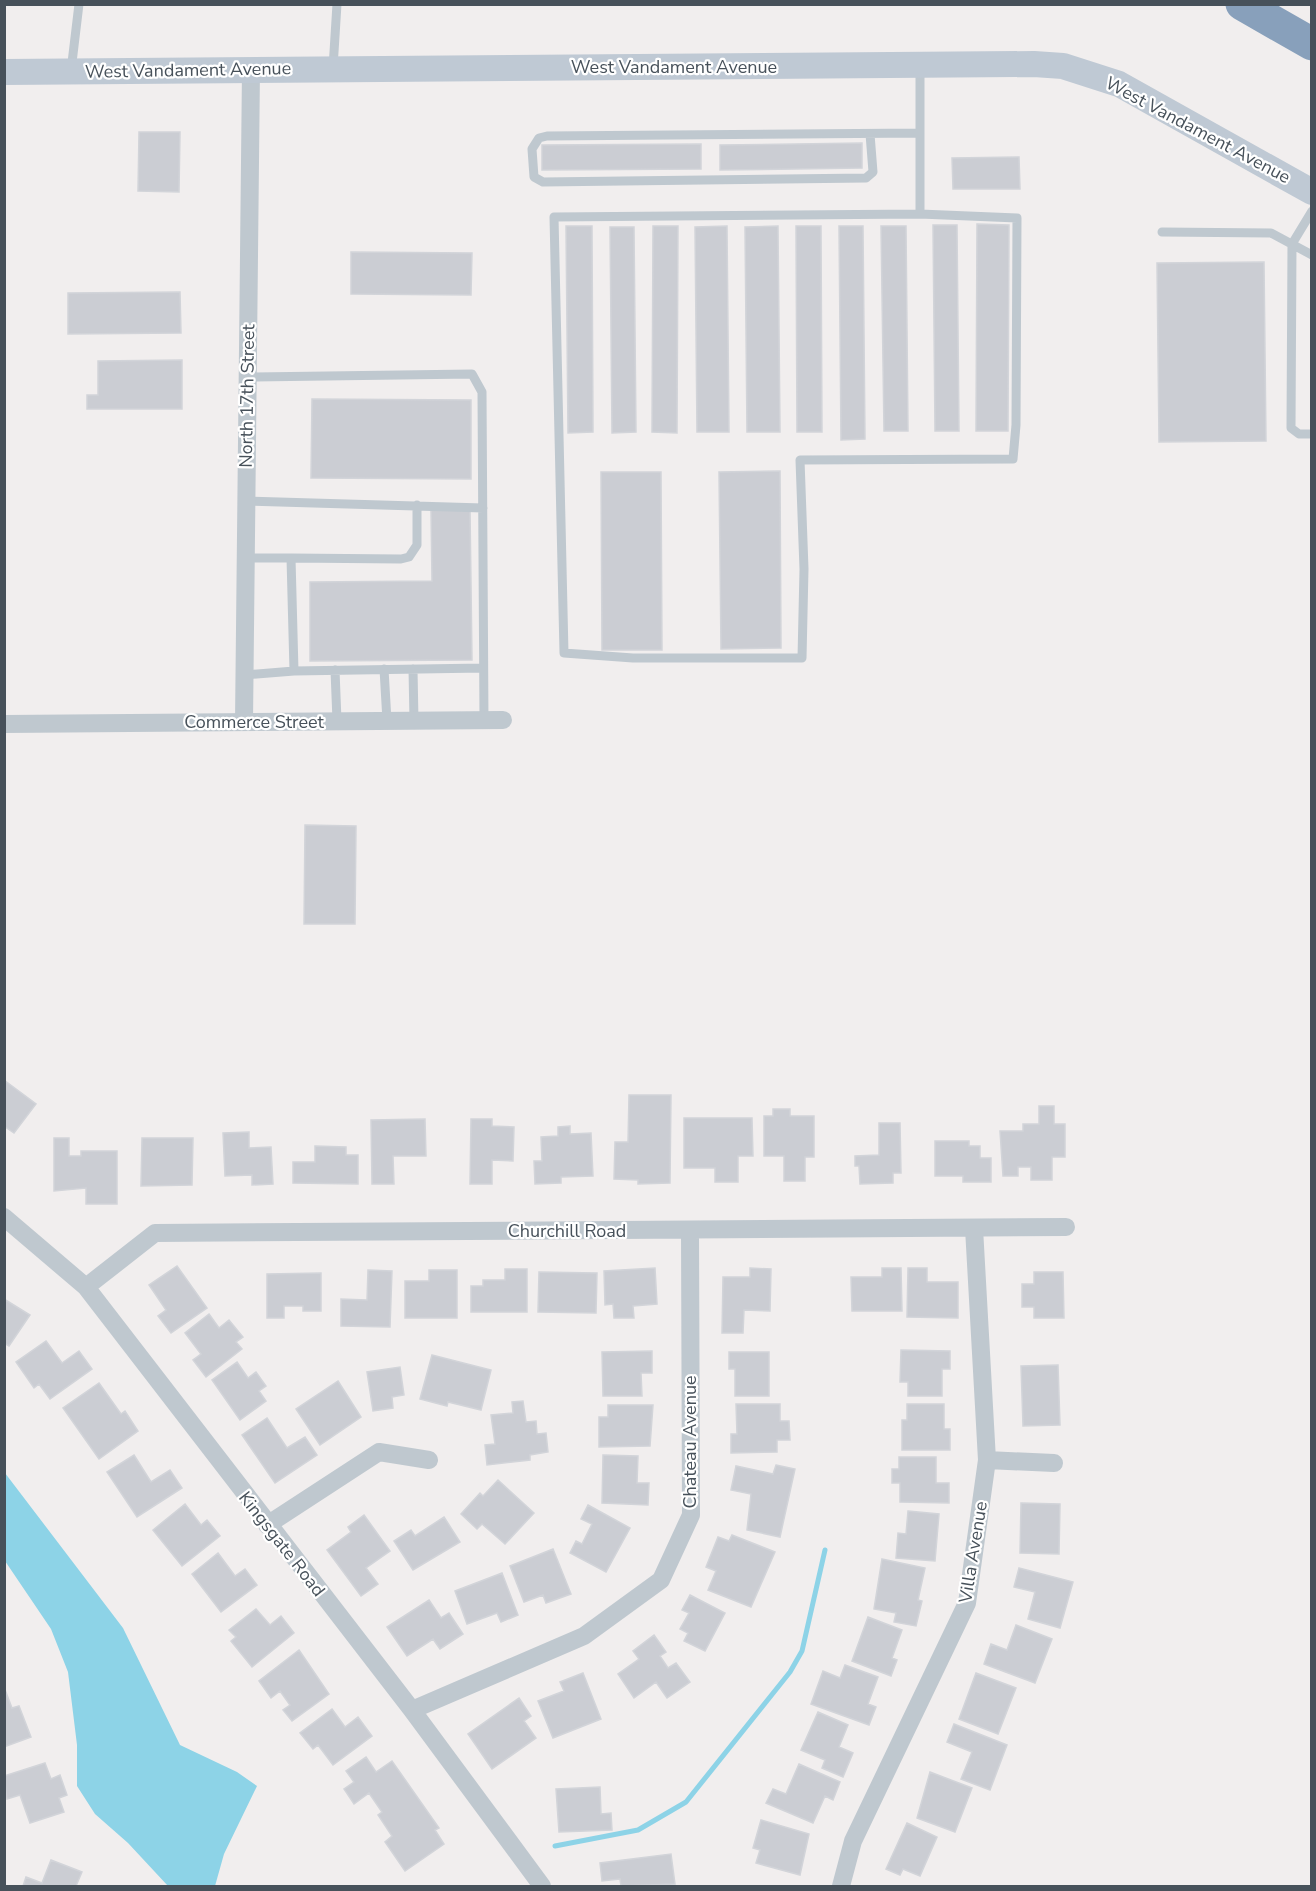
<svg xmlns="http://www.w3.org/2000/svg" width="1316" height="1891" viewBox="0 0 1316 1891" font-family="'Nunito Sans',sans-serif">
<rect width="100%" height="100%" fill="#f1eeee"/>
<path fill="#8dd3e7" d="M5,1473L123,1628L180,1745L237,1772L257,1786L224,1854L215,1886H168L128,1843L95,1814L77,1786V1745L68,1672L51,1629L5,1561Z"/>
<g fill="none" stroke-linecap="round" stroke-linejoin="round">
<path stroke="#8dd3e7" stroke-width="5" d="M555,1846L638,1830L686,1802L790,1672L802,1651L825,1550"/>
</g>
<path fill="#cbcdd3" stroke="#d2d4d9" stroke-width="1.5" d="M139,132H180L179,192L138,191Z
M862,143V168L720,170V145Z
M701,144V169L542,170V145Z
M1019,157L1020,189H953L952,158Z
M977,224L1009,225L1008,431H976Z
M933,225H957L959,431H935Z
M566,226H592L593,432L568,433Z
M653,226H678L677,433L652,432Z
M727,226L729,432H697L695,227Z
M778,226L780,432H747L745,227Z
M796,226H821L822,432H797Z
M839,226H863L865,439L841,440Z
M881,226H906L908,431H884Z
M610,227H634L636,432L612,433Z
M351,252L472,253L471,295L351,294Z
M1264,262L1266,441L1159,442L1157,263Z
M180,292L181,333L68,334V293Z
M182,360V409H87V395H98V361Z
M312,399L471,400V479L311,478Z
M780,471L781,648L721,649L719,472Z
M601,472H661L662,650H602Z
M431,509H470L472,660L310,661V582L432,581Z
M305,825L356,826L355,924H304Z
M4,1080L36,1104L14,1133L4,1126Z
M629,1095H671L670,1183L638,1184V1180L614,1179L615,1142H628Z
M1039,1106H1054V1124H1065V1157H1052V1180H1031V1167H1018V1176H1003L1000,1131H1023V1124H1039Z
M773,1109H790V1116H814V1157H805V1181H784V1156H764V1116H773Z
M684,1118H752L753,1156H738V1182H715V1168H684Z
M425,1119L426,1156H393L394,1184H372L371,1120Z
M471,1119H492V1126L514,1127L513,1161L492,1160V1184H470Z
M879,1123H900L901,1173H893V1183L860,1184L859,1166H855V1156L879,1155Z
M570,1126V1134L591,1133L593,1176L561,1177V1183L535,1184L534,1161H542L541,1137L558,1136V1127Z
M249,1132V1148L271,1147L273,1184L252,1185V1175L225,1176L223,1133Z
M54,1138H69V1156H81V1151H117V1204H86V1188L54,1191Z
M142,1138H193L192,1185L141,1186Z
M935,1141H969V1146H980V1158H991V1182H963V1176H935Z
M315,1146L346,1147V1155H358V1184L293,1183V1162H315Z
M177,1266L207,1308L171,1333L158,1316L166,1310L149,1285Z
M655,1268L657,1304L633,1306L634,1318H614L613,1304L605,1305L604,1271Z
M750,1268L771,1269L770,1311L744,1310L743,1333H722L723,1277H750Z
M882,1268H901L902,1311H852L851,1277H882Z
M908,1268H927V1282H958V1318L907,1317Z
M505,1269H527V1312H471V1286H483V1280H505Z
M368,1270L392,1271L390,1327L341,1326V1299L367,1300Z
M429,1270H457V1318H405V1281H429Z
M539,1272L597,1273L596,1313L538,1312Z
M1034,1272H1063L1064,1318H1034V1307H1022V1284H1034Z
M321,1273V1311H303V1306H284V1318H267V1274Z
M4,1299L30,1315L9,1346L4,1343Z
M209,1314L219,1328L229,1320L243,1337L236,1342L242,1349L206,1377L193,1360L201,1354L185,1333Z
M46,1341L62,1363L79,1351L92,1369L50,1399L39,1384L34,1388L16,1362Z
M901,1350L950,1351V1369H942V1396H908V1382H900Z
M652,1351V1373H641L642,1396H603L602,1352Z
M729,1352H769V1396H735V1369H729Z
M432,1355L491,1370L481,1410L448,1402L447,1406L420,1399Z
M237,1362L248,1378L256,1372L266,1386L259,1391L266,1401L240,1420L212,1380Z
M1058,1365L1060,1425L1023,1426L1021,1366Z
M400,1367L404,1395L392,1397L393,1408L373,1411L367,1372Z
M338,1381L361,1417L320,1445L296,1409Z
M99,1383L121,1414L125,1411L138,1431L99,1459L63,1408Z
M523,1401L526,1422L536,1421L537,1434L546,1433L548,1452L530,1455V1460L487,1465L485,1445L495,1444L491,1415L513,1413L512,1402Z
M736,1404H780V1421H789L790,1440H777V1452L731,1453V1434H737Z
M907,1404H944V1429H950V1450H902V1420H907Z
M608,1405H653L650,1446L599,1447V1417H608Z
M267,1418L287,1448L305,1437L317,1455L275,1483L242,1435Z
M134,1455L151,1482L170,1470L182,1488L137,1517L107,1472Z
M603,1455L638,1456L637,1483H649L648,1505L602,1503Z
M899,1457H936V1483H949V1503L900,1502V1483H892V1469H899Z
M776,1465L795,1469L780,1537L747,1530L751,1494L731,1490L736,1466L773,1474Z
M498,1480L534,1513L505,1544L482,1524L477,1529L461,1514L480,1493L483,1496Z
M1021,1503L1060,1504L1059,1554L1020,1553Z
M185,1504L201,1525L207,1520L220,1536L182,1566L153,1530Z
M588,1505L630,1528L606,1572L570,1553L576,1541L582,1544L592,1524L581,1519Z
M908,1511L939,1514L935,1561L896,1558L898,1533L906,1534Z
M364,1515L390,1551L366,1568L378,1584L361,1596L327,1550L351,1532L348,1527Z
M444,1517L460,1542L413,1570L394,1541L411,1530L415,1536Z
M732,1535L775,1552L751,1607L708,1590L716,1571L706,1567L718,1537L729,1541Z
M553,1549L571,1594L546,1603L543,1595L524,1602L510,1566Z
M218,1553L235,1576L245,1569L257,1585L221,1612L192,1574Z
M882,1559L925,1568L918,1600L922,1601L916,1626L894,1622L896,1613L874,1609Z
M1019,1568L1073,1582L1060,1628L1028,1619L1035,1592L1014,1587Z
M502,1573L518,1615L501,1622L497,1613L467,1624L455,1591Z
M690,1595L725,1613L705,1651L684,1641L688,1633L680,1629L689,1613L682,1610Z
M429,1600L441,1618L449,1613L463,1634L440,1649L433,1639L407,1656L387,1627Z
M256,1609L270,1625L281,1616L294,1633L252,1667L231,1641L236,1637L229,1630Z
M868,1617L902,1630L892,1658L897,1660L891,1676L852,1661Z
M1016,1625L1052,1639L1035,1683L984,1664L991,1644L1007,1650Z
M654,1635L666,1652L660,1656L668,1668L676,1663L690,1682L667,1698L656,1682L634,1698L618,1674L639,1659L633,1651Z
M299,1650L329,1694L292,1721L283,1710L290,1705L280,1691L271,1698L259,1681Z
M845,1665L878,1677L868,1704L876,1707L869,1725L811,1704L823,1671L840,1678Z
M583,1673L601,1719L553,1738L538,1701L564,1691L560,1682Z
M976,1673L1016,1688L998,1734L959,1719Z
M4,1687L12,1708L19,1706L31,1737L4,1747Z
M519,1698L531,1716L524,1721L536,1738L492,1769L468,1734Z
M332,1709L345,1727L358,1717L372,1736L333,1765L318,1745L313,1749L300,1733Z
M818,1712L848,1725L839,1747L853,1753L843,1777L822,1768L825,1760L801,1750Z
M954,1724L1007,1745L990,1790L961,1779L972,1752L947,1742Z
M366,1757L376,1772L392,1761L439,1828L435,1830L444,1844L405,1871L385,1842L392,1836L378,1815L382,1812L369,1793L354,1804L344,1789L354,1782L346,1771Z
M45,1763L51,1779L60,1775L67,1795L59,1798L64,1812L30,1823L20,1795L7,1799L4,1776Z
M799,1764L840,1782L833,1800L825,1796L813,1823L766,1803L773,1789L786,1794Z
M930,1772L972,1788L955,1832L917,1818Z
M600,1787L601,1814L611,1813L612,1830L559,1832L556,1789Z
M761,1820L809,1834L800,1875L756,1863L760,1850L753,1848Z
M907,1823L937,1837L920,1876L903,1869L900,1875L886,1869Z
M671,1854L675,1884L621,1886L620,1879L602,1881L600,1863Z
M51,1860L82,1872L76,1886H23L26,1877L42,1883Z"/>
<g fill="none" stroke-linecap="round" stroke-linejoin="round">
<path stroke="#bfc8cf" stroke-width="9" d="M920,66V214L554,217L564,653L633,658H802L804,569L800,460L1013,459L1016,425L1017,218L920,214
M333,68L337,4
M71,71L79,4
M870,134L873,172L866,178L543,182L534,177L532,149L539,138L547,136L920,133
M1312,211L1292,244L1291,428L1299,434H1312
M1162,232L1271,233L1312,255
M248,377L472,374L482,392L484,721
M246,501L483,508
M246,558H291L294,671
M291,558L401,559L409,557L417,545V505
M384,669L387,721
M413,669L414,721
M335,670L337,721
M245,675L294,671L483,668"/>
<path stroke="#bfc8cf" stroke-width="18" d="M244,722L251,69
M4,724L503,720
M4,1217L86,1287L412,1710L542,1886
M86,1287L155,1233L1066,1227
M987,1460L1054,1463
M267,1525L379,1452L429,1460
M412,1710L584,1636L661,1580L691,1515L690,1231
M841,1886L853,1841L967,1603L987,1460L974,1228"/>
<path stroke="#bfc9d4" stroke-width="26" d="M4,72L1034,64L1063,66L1119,84L1312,192"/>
<path stroke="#88a0bb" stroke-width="33" d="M1242,4L1312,44"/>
</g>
<g text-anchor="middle" stroke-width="4.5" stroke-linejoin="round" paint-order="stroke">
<g font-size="18" fill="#47515a" stroke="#fff">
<text x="674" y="73">West Vandament Avenue</text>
<text transform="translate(188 70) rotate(-1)" y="6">West Vandament Avenue</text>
<text transform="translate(1198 130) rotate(28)" y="6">West Vandament Avenue</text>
<text transform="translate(247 396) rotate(-89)" y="6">North 17th Street</text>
<text x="254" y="728">Commerce Street</text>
<text x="567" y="1237">Churchill Road</text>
<text transform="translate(690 1442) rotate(-90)" y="6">Chateau Avenue</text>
<text transform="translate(282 1544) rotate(52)" y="6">Kingsgate Road</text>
<text transform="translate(973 1552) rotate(-81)" y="6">Villa Avenue</text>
</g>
</g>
<rect width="1316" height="1891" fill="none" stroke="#47515a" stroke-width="12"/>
</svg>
